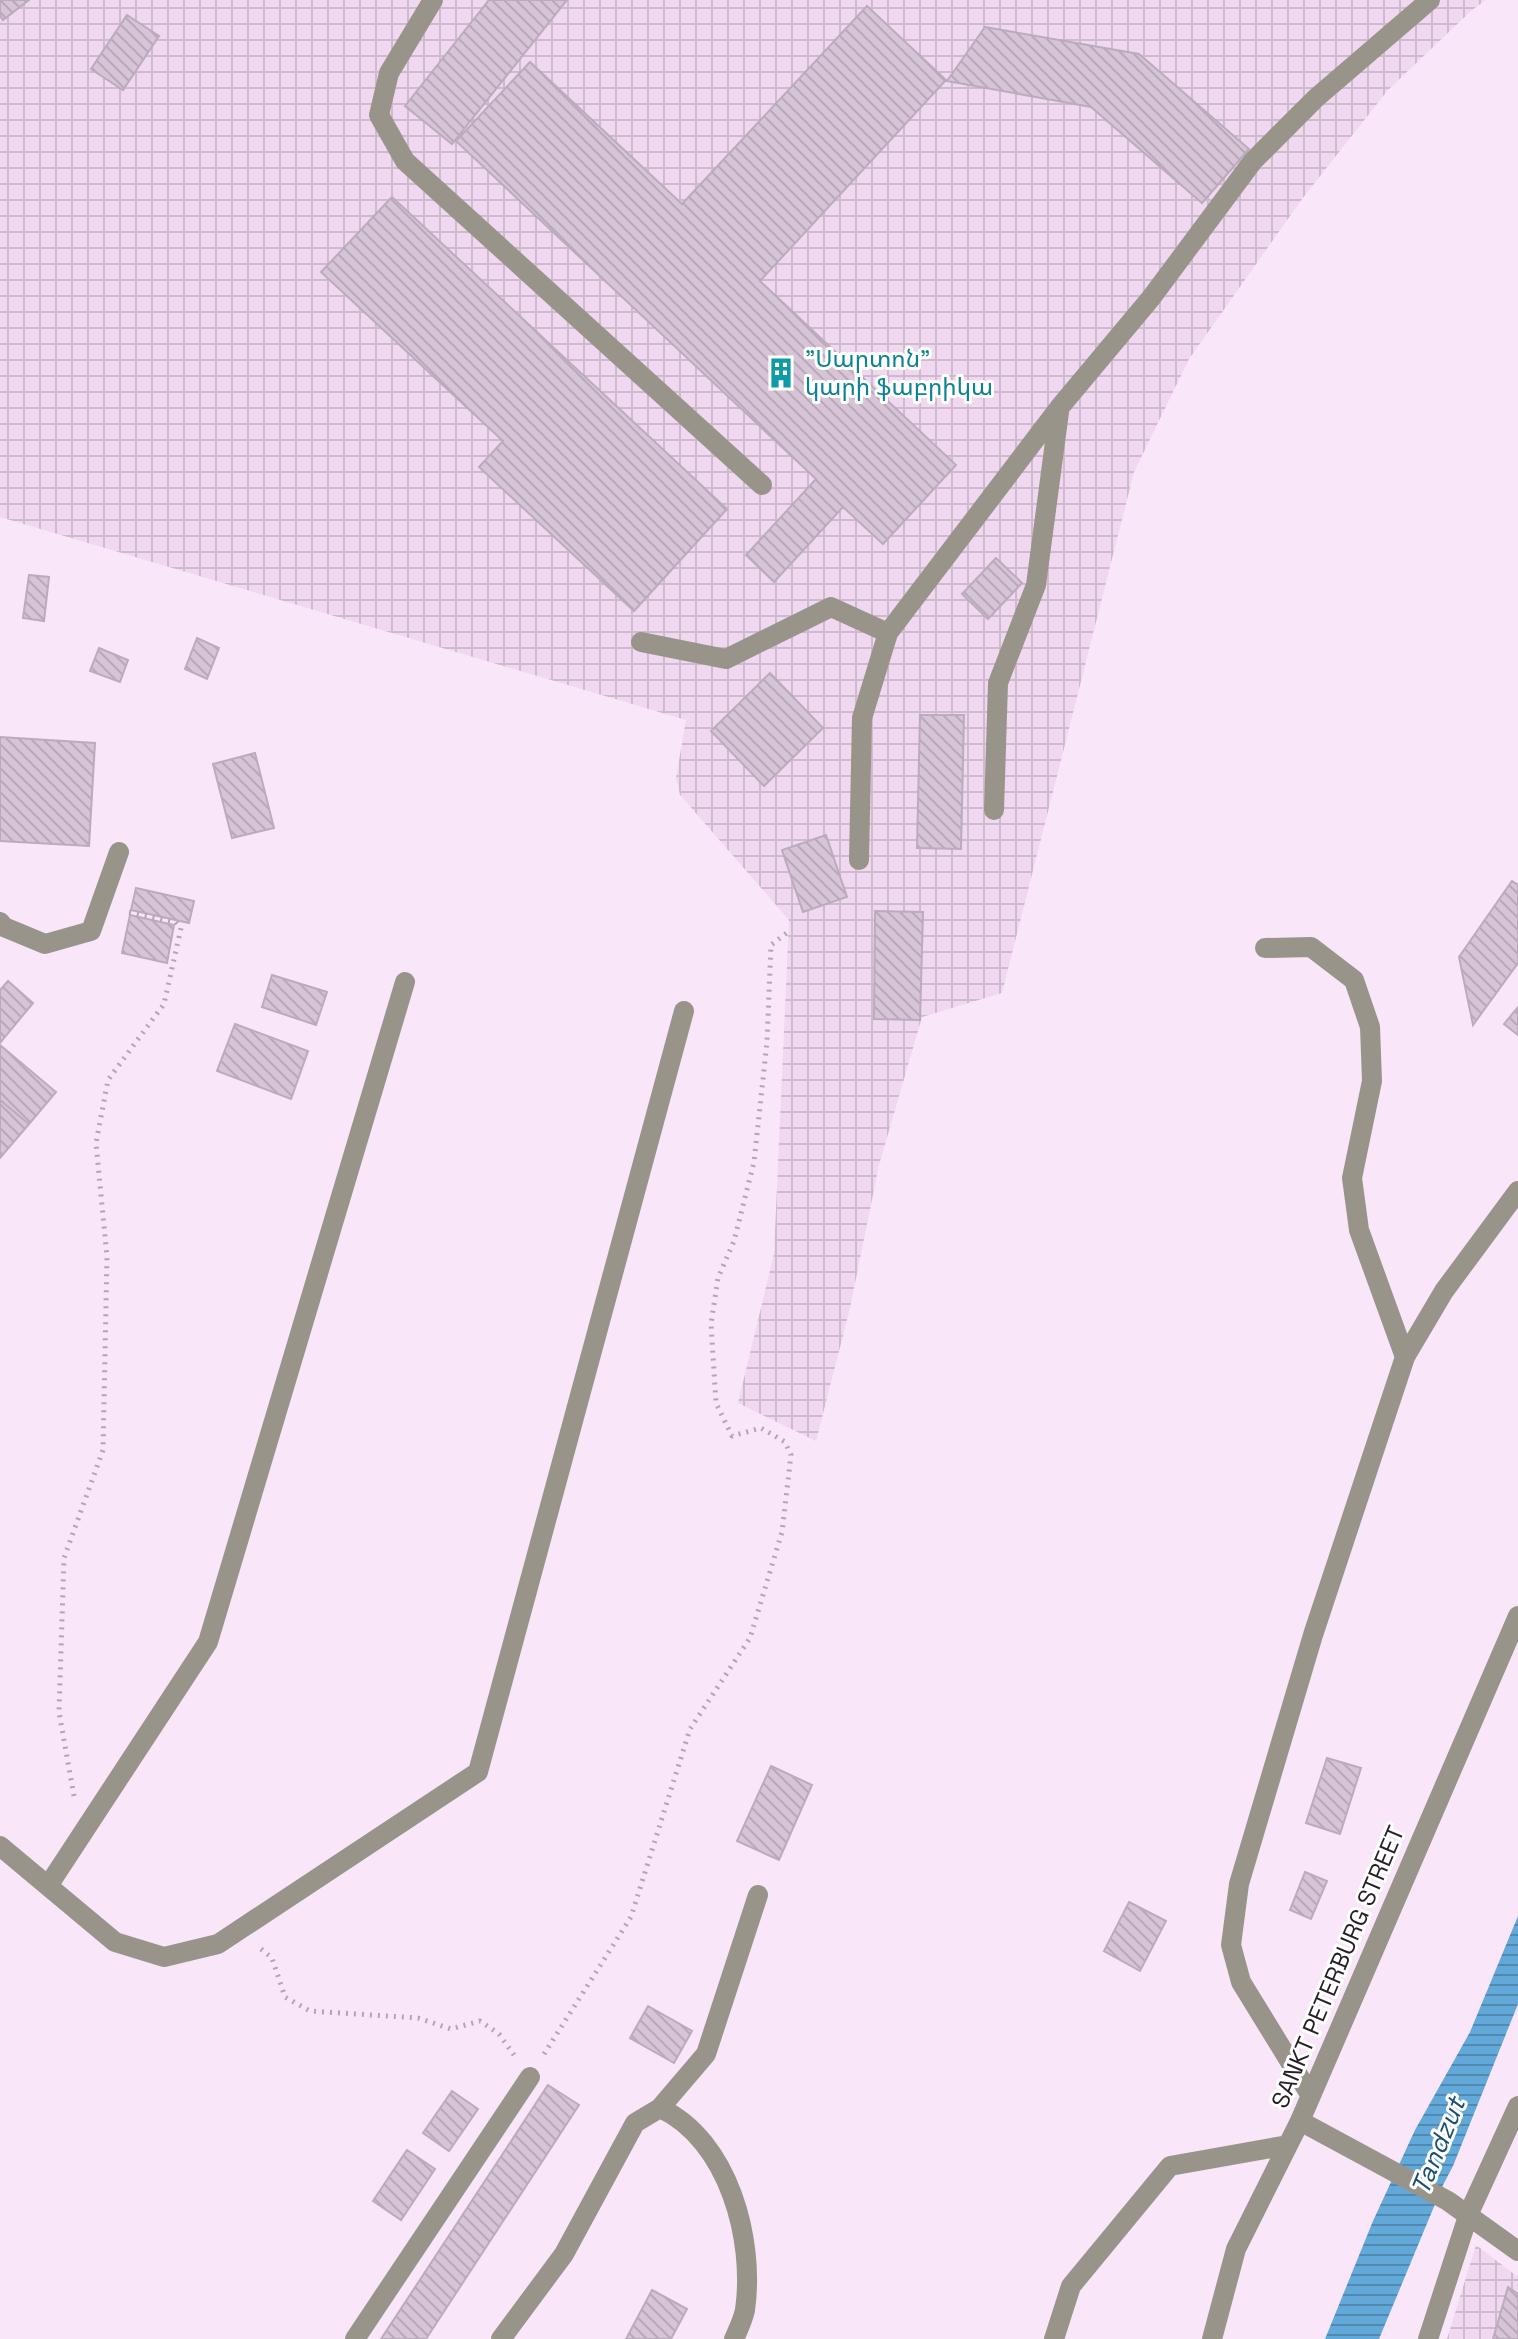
<svg xmlns="http://www.w3.org/2000/svg" width="1518" height="2339" viewBox="0 0 1518 2339" font-family="'Space Grotesk','Noto Sans Armenian',sans-serif">
<defs>
<pattern id="industrial-grid" width="8" height="8" patternUnits="userSpaceOnUse" patternTransform="scale(2)"><rect width="8" height="8" fill="#f0d8f0"/><path d="M0 4h8M4 0v8" fill="none" stroke="#ceb9ce"/></pattern>
<pattern id="water-rules" width="6" height="5" patternUnits="userSpaceOnUse" patternTransform="scale(2)"><rect width="6" height="5" fill="#62a9da"/><path d="M0 2.5h6" fill="none" stroke="#5189b1"/></pattern>
<pattern id="building-back-hatch" width="6" height="6" patternUnits="userSpaceOnUse" patternTransform="scale(2)"><rect width="6" height="6" fill="#d7c5d7"/><path d="M-1 5l2 2M0 0l6 6M5-1l2 2" fill="none" stroke="#b8a9b8"/></pattern>
</defs>
<rect width="100%" height="100%" fill="#f9e6f9"/>
<path fill="url(#industrial-grid)" d="M0,0H1486L1472,10L1388,90L1302,199L1189,359L1134,472L1002,993L922,1017L879,1165L850,1308L816,1441L738,1403L774,1254L789,920L680,795L676,778L686,720L0,517Z
M1476,2245L1518,2277V2339H1447Z"/>
<path fill="url(#water-rules)" d="M1518,1916V2004L1453,2166L1443,2185L1379,2339H1325L1373,2221L1415,2130L1470,2032Z"/>
<path fill="url(#building-back-hatch)" stroke="#bcabbd" stroke-width="2" d="M0,0H29L3,20L0,16Z
M489,0H567L452,144L405,106Z
M867,6L946,80L760,281L956,465L883,544L843,507L774,582L746,555L816,479L456,141L530,62L682,204Z
M127,15L159,36L123,90L91,69Z
M985,27L1139,54L1249,149L1202,203L1091,107L947,81Z
M392,197L727,509L634,611L479,467L503,441L321,272Z
M996,558L1022,583L988,619L962,594Z
M29,575L49,577L44,621L23,618Z
M197,638L219,648L207,679L185,669Z
M99,648L128,660L120,682L90,671Z
M770,673L823,728L764,786L711,731Z
M920,715H964L961,849L917,848Z
M0,737L95,743L89,846L0,841Z
M255,753L274,828L232,838L213,764Z
M826,835L847,897L803,912L782,850Z
M1512,881L1518,885V963L1473,1025L1459,957Z
M136,888L194,901L189,923L131,910Z
M875,911L923,912L920,1020L874,1019Z
M130,915L174,925L167,963L122,953Z
M272,975L327,992L316,1025L262,1007Z
M8,981L33,1003L0,1043V990Z
M1518,1007V1035L1504,1024Z
M235,1024L308,1051L291,1099L217,1071Z
M0,1045L56,1092L29,1124L0,1100Z
M0,1100L29,1124L0,1158Z
M1327,1758L1361,1768L1340,1834L1306,1823Z
M771,1766L812,1785L779,1860L737,1841Z
M1305,1872L1327,1881L1311,1919L1290,1910Z
M1129,1902L1166,1921L1140,1971L1104,1951Z
M648,2006L692,2031L674,2063L630,2038Z
M548,2085L579,2105L426,2339H381Z
M452,2091L478,2109L449,2151L423,2133Z
M407,2150L435,2169L401,2220L373,2201Z
M1508,2287L1518,2294V2339H1493Z
M652,2290L687,2309L671,2339H626Z"/>
<g fill="none" stroke-linecap="round" stroke-linejoin="round">
<path stroke="#b4a5b4" stroke-width="5" stroke-dasharray="2 6" stroke-linecap="butt" d="M74,1796L59,1712L64,1558L103,1450L107,1257L96,1143L108,1080L164,1004L181,928L176,922L128,912
M261,1949L272,1958L285,1997L310,2011L418,2018L451,2029L480,2021L499,2034L514,2055
M544,2054L631,1917L690,1729L750,1638L782,1532L791,1455L785,1442L761,1428L732,1436L716,1403L711,1324L718,1278L734,1241L754,1162L767,1042L771,945L788,932"/>
<path stroke="#98948a" stroke-width="20" d="M433,0L389,73L379,115L405,161L762,485
M641,642L726,659L831,607L888,633
M994,810L998,683L1036,585L1059,412
M859,860L862,718L888,633L1059,408L1151,298L1253,161L1316,98L1430,0
M1265,948L1311,947L1354,980L1370,1027L1372,1081L1352,1178L1359,1230L1405,1357
M0,1846L115,1942L164,1957L218,1944L478,1772L684,1011
M48,1886L208,1642L405,982
M660,2108L706,2054L758,1895
M355,2339L530,2077
M501,2339L564,2254L635,2123L660,2108C729,2140 755,2240 745,2310C743,2320 738,2330 734,2339"/>
<path stroke="#98948a" stroke-width="20" d="M0,922L4,927L45,944L91,931L119,852
M1311,2096L1241,1982L1231,1945L1239,1884L1313,1635L1405,1357L1444,1291L1518,1191
M1300,2121L1448,2201L1518,2251
M1054,2339L1071,2286L1170,2166L1288,2145
M1212,2339L1236,2249L1300,2121L1518,1616
M1428,2339L1469,2213L1518,2106"/>
</g>
<defs>
<g id="building-bare" transform="scale(2.4)"><path d="M-4-6H4V6H1V3H-1V6H-4ZM-2.5-4.3h1.7v1.8h-1.7ZM.8-4.3h1.7v1.8H.8ZM-2.5-1h1.7V.8h-1.7ZM.8-1h1.7V.8H.8Z" fill="#0f9aa8" stroke="#fff" stroke-width="2.5" paint-order="stroke"/></g>
</defs>
<g fill-rule="evenodd">
<use href="#building-bare" x="781" y="373"/>
</g>
<g text-anchor="middle" stroke-width="6" stroke-linejoin="round" paint-order="stroke">
<g font-size="24" fill="#0d838f" stroke="#fff" text-anchor="start">
<text x="805" y="367">"Սարտոն"<tspan x="805" dy="28">կարի ֆաբրիկա</tspan></text>
</g>
<g font-size="24" fill="#261f26" stroke="#fff">
<text transform="translate(1338 1967) rotate(-67)" y="8">SANKT PETERBURG STREET</text>
</g>
<g font-size="26" font-style="italic" fill="#194e70" stroke="#fff">
<text transform="translate(1438 2146) rotate(-68)" y="9">Tandzut</text>
</g>
</g>
</svg>
